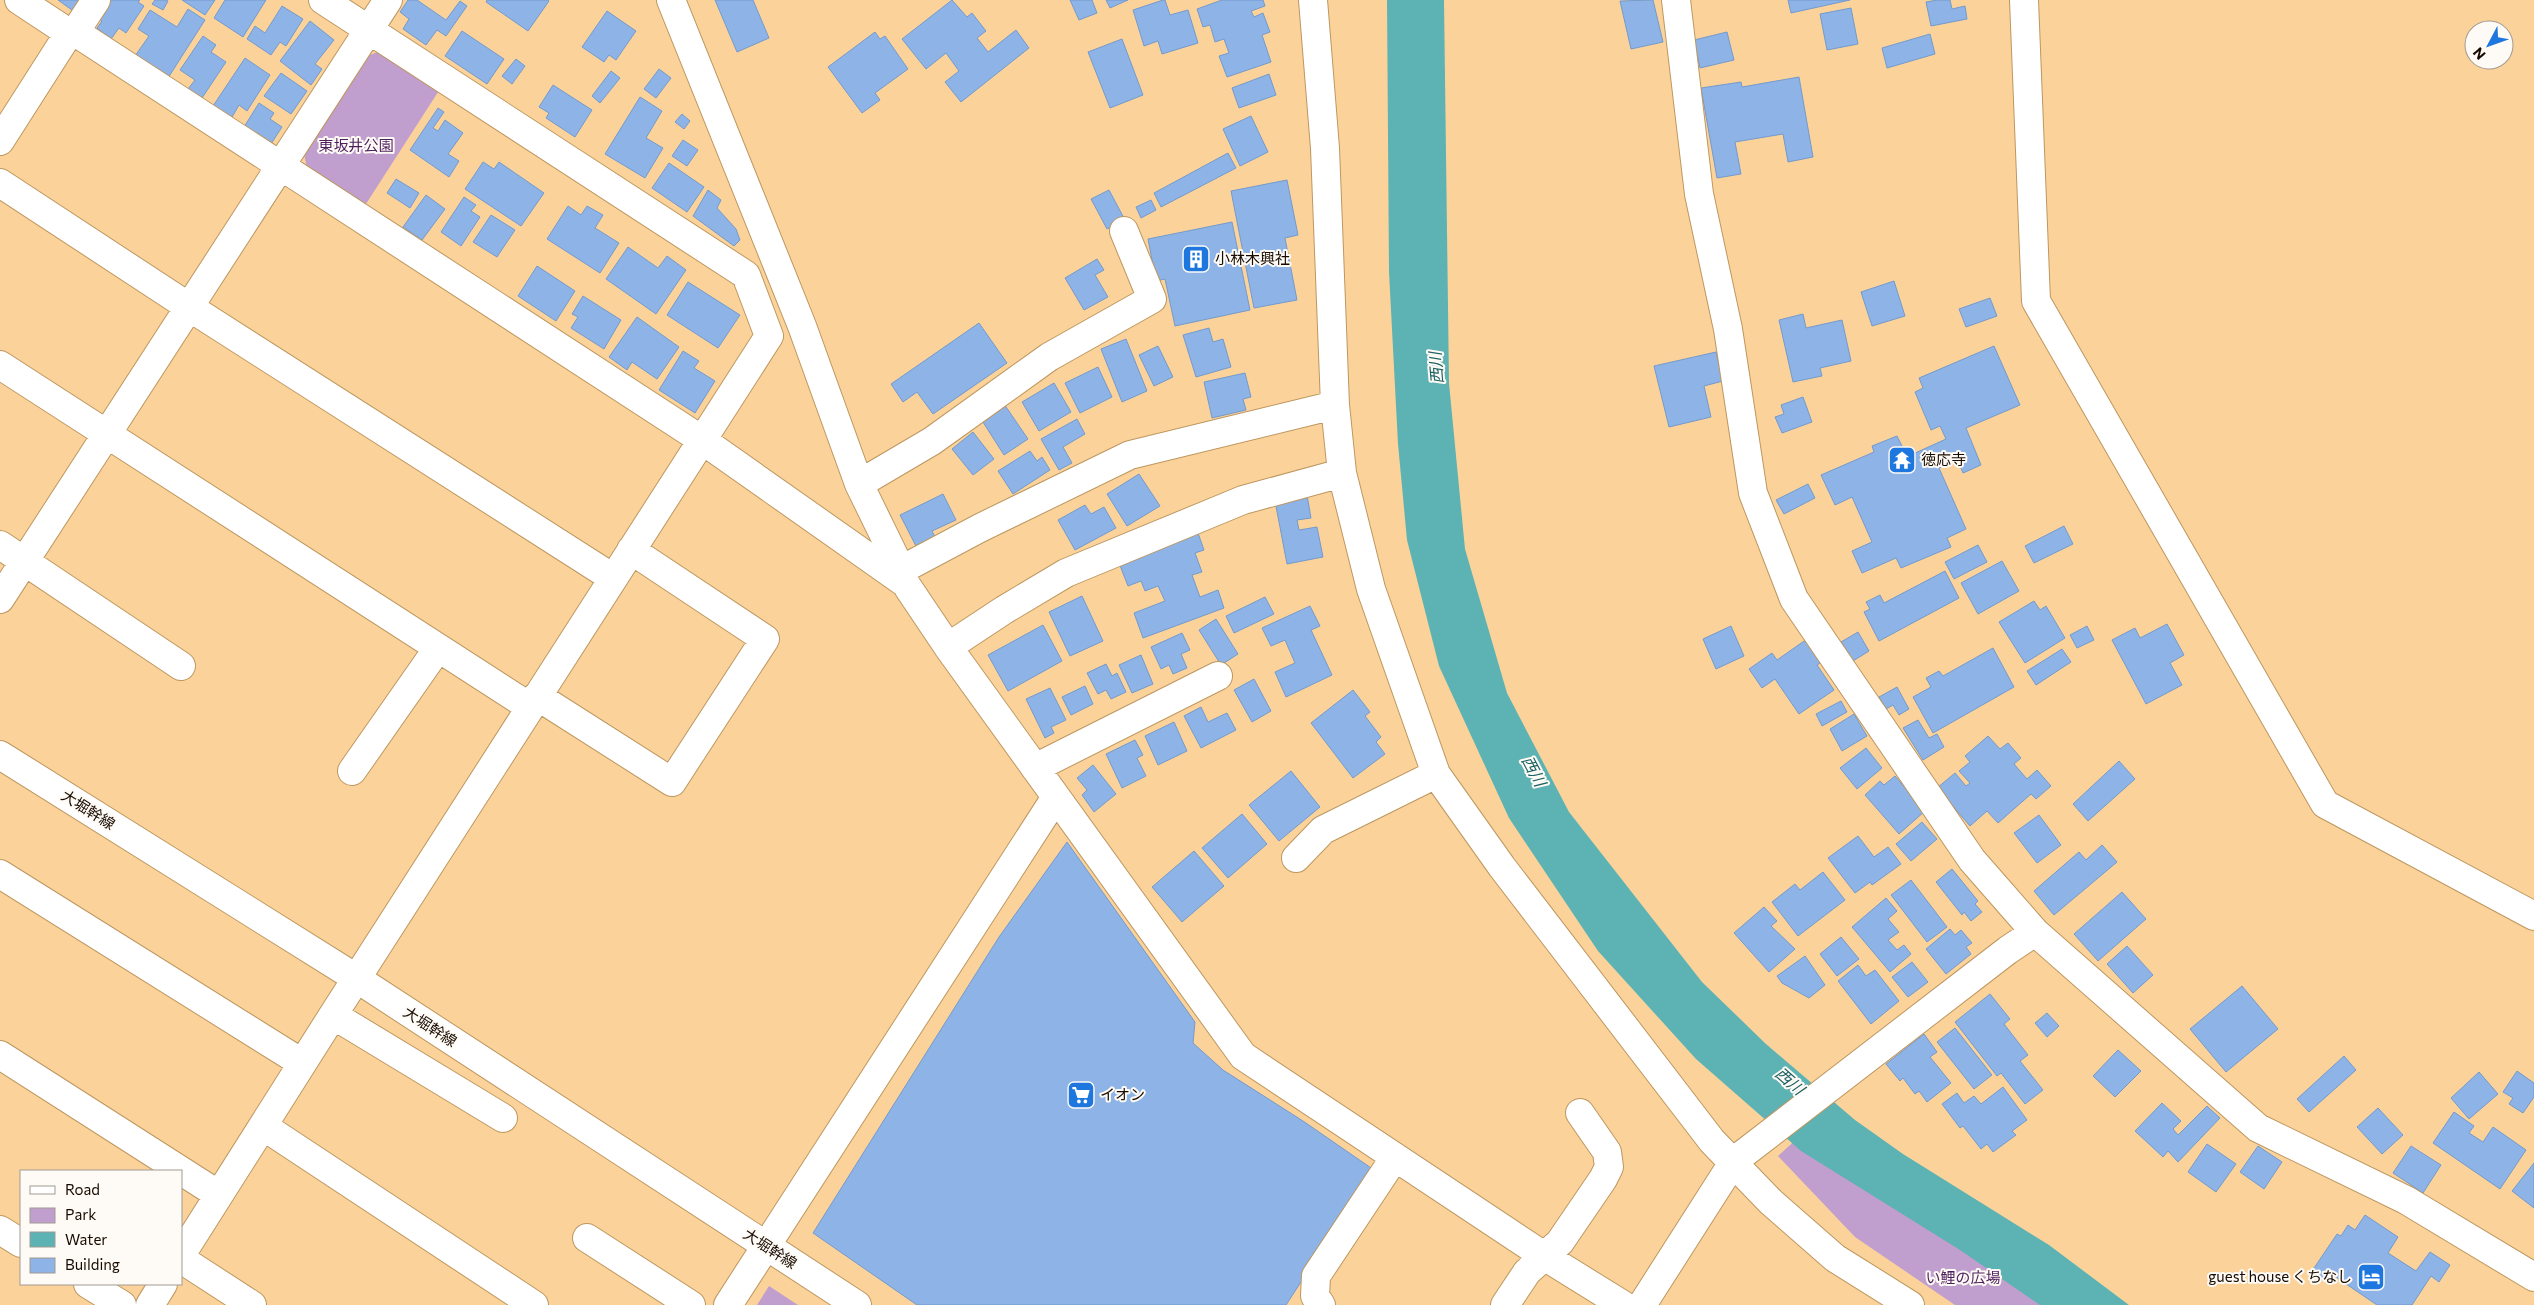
<svg xmlns="http://www.w3.org/2000/svg" width="2534" height="1305" viewBox="0 0 2534 1305" font-family="Commissioner,'Noto Sans JP',sans-serif">
<rect width="100%" height="100%" fill="#fbd39a"/>
<path fill="#c09ecd" d="M385,49L440,89L364,207L307,169L304,153L370,55Z
M1800,1136L2051,1305H1955L1855,1237L1778,1156Z
M769,1286L798,1305H757Z"/>
<path fill="#5db3b4" d="M1387,0H1444L1449,383L1465,549L1507,693L1569,812L1702,982L1766,1044L1855,1120L1903,1154L2049,1245L2129,1305H2040L1960,1250L1801,1151L1696,1059L1598,951L1509,818L1439,666L1407,540L1398,444L1389,272Z"/>
<path fill="#8db3e7" stroke="#749acc" d="M58,0H85L76,13Z
M105,0H140L138,2L144,6L126,33L119,28L111,39L97,28L102,21L94,16Z
M155,0H166L168,1L163,10L152,4Z
M182,0H215L205,15Z
M225,0H266L243,37L214,18Z
M408,0H417L446,20L460,1L467,6L446,36L437,30L426,45L403,29L409,19L400,12Z
M487,0H548L549,1L528,31L486,2Z
M715,0H753L769,38L737,52Z
M952,0L967,17L972,13L986,31L977,38L988,52L1016,30L1029,48L961,102L945,82L959,71L946,53L926,69L902,39Z
M1070,0H1092L1097,13L1079,20Z
M1106,0H1128L1110,8Z
M1163,0H1165L1170,15L1188,10L1198,43L1162,54L1158,41L1144,46L1133,10Z
M1222,0H1263L1265,6L1251,11L1254,17L1263,13L1270,32L1262,35L1271,62L1227,77L1219,56L1229,53L1224,39L1215,42L1210,25L1203,27L1197,9Z
M1653,0L1663,42L1631,49L1620,1Z
M1788,0H1850L1791,13Z
M1937,0H1950L1952,9L1965,6L1967,19L1931,26L1926,2Z
M282,6L303,19L286,46L280,42L271,55L247,39L255,26L265,33Z
M1851,8L1858,44L1827,50L1820,14Z
M188,9L205,20L168,78L135,56L149,36L138,29L150,10L177,27Z
M607,11L636,31L616,60L609,55L604,62L582,47Z
M310,21L334,40L315,64L322,69L311,85L280,61Z
M462,31L504,59L487,84L445,56Z
M875,32L880,39L885,36L908,69L875,93L880,100L862,113L828,67Z
M1727,32L1734,60L1700,68L1694,40Z
M1930,34L1935,54L1887,68L1882,48Z
M203,36L216,45L211,52L226,62L202,98L188,89L195,80L180,70Z
M1122,39L1143,95L1110,108L1088,52Z
M245,58L270,75L247,111L239,105L231,119L213,106Z
M516,59L525,66L512,84L502,76Z
M659,69L671,78L656,98L644,89Z
M611,71L620,78L600,103L592,96Z
M281,73L307,91L291,114L264,96Z
M1269,74L1276,95L1239,108L1232,88Z
M1799,77L1813,157L1788,162L1783,134L1735,142L1741,174L1717,178L1701,88L1741,82L1742,87Z
M553,85L592,110L575,137L546,118L549,113L539,107Z
M640,97L662,111L646,138L663,148L645,178L605,154Z
M259,103L274,113L270,119L282,127L271,144L244,127Z
M438,108L444,112L433,128L438,131L445,120L463,133L448,154L459,161L449,177L410,150Z
M682,114L690,121L684,129L675,122Z
M1251,116L1268,152L1240,166L1223,129Z
M683,140L698,150L687,166L672,156Z
M1228,153L1236,168L1161,207L1154,193Z
M483,162L494,169L499,162L544,193L521,226L465,189Z
M669,163L704,187L687,212L652,188Z
M396,179L419,193L410,208L387,193Z
M1287,180L1298,235L1285,238L1297,300L1254,308L1231,191Z
M708,190L721,200L717,208L736,229L740,240L734,246L693,216Z
M1109,190L1125,220L1107,229L1091,199Z
M426,195L445,209L422,240L403,227Z
M464,197L476,205L471,211L480,217L461,246L441,232Z
M1151,200L1156,210L1141,218L1136,207Z
M568,206L581,215L587,206L603,215L595,228L619,243L600,273L547,239Z
M491,215L515,230L497,257L473,242Z
M1232,222L1250,310L1175,326L1165,279L1156,281L1148,239Z
M628,247L658,268L667,256L686,270L656,314L606,279Z
M1097,259L1104,270L1095,275L1108,297L1084,310L1065,278Z
M537,266L575,291L556,321L518,296Z
M1894,281L1905,316L1872,326L1861,292Z
M688,282L740,315L718,348L667,315Z
M583,296L621,320L604,349L571,328L578,317L572,314Z
M1990,298L1997,316L1966,327L1959,309Z
M1803,314L1806,328L1842,320L1851,361L1820,368L1822,376L1793,382L1779,320Z
M637,317L679,347L657,379L632,362L627,370L609,357Z
M979,323L1007,363L933,414L917,392L903,402L891,384Z
M1209,328L1213,342L1223,339L1231,367L1196,377L1183,335Z
M1126,339L1147,391L1122,402L1101,349Z
M1158,346L1173,377L1154,386L1139,355Z
M1994,346L2020,405L1966,428L1981,465L1963,473L1954,452L1946,456L1949,463L1939,468L1966,529L1947,538L1951,547L1901,568L1896,558L1862,573L1852,551L1872,542L1852,497L1835,505L1821,475L1874,452L1872,446L1897,436L1904,450L1911,447L1913,454L1946,439L1940,426L1931,430L1915,392L1923,388L1919,378Z
M683,351L699,361L694,368L715,381L695,413L659,390Z
M1716,352L1723,381L1704,386L1711,417L1669,427L1654,366Z
M1098,367L1112,397L1080,413L1065,383Z
M1245,373L1251,397L1243,399L1246,410L1212,418L1204,382Z
M1054,383L1071,412L1039,431L1022,402Z
M1803,397L1812,422L1782,433L1775,417L1784,414L1781,405Z
M1004,404L1028,439L1004,455L981,419Z
M1077,419L1085,434L1063,447L1072,463L1059,470L1041,439Z
M973,432L994,459L973,475L952,449Z
M1030,451L1037,461L1042,457L1050,470L1013,494L998,471Z
M1139,474L1160,506L1127,526L1107,494Z
M1808,484L1815,498L1784,514L1776,500Z
M943,494L956,520L932,531L936,539L917,548L900,515Z
M1307,495L1311,518L1297,520L1299,530L1317,527L1323,557L1287,564L1275,501Z
M1085,505L1091,514L1104,507L1116,528L1075,550L1058,520Z
M2064,526L2073,544L2034,563L2025,546Z
M1198,533L1204,550L1195,553L1202,572L1192,575L1200,597L1218,590L1224,608L1143,638L1134,613L1165,601L1158,586L1145,591L1141,581L1128,586L1119,563Z
M1978,545L1987,562L1954,579L1945,562Z
M2002,561L2019,591L1978,614L1961,583Z
M1945,571L1959,598L1879,641L1864,612L1870,609L1866,602L1880,595L1884,603Z
M1082,596L1103,641L1070,656L1049,612Z
M1265,597L1274,614L1234,633L1226,616Z
M2034,601L2040,610L2046,606L2065,638L2025,663L1999,622Z
M1310,606L1320,626L1311,630L1332,675L1286,697L1275,672L1295,663L1285,640L1271,646L1262,628Z
M1216,619L1238,654L1221,665L1199,630Z
M2167,624L2184,655L2170,663L2182,685L2146,704L2112,640L2135,628L2140,638Z
M1043,625L1062,661L1008,691L988,655Z
M1731,626L1744,656L1716,669L1703,639Z
M2087,626L2094,640L2077,648L2070,635Z
M1858,632L1869,651L1853,661L1841,642Z
M1182,633L1190,650L1181,654L1187,668L1173,674L1169,665L1161,669L1151,647Z
M1807,639L1823,661L1817,665L1834,690L1799,714L1775,679L1762,688L1749,669L1772,653L1777,660Z
M1993,648L2014,687L1933,733L1913,697L1931,687L1926,678L1939,671L1943,676Z
M2062,649L2071,662L2036,685L2027,671Z
M1141,655L1153,684L1132,693L1119,665Z
M1106,664L1112,676L1117,673L1126,692L1111,699L1106,690L1098,694L1087,673Z
M1254,679L1271,711L1252,722L1234,690Z
M1085,686L1093,704L1071,715L1062,697Z
M1897,687L1909,709L1899,715L1893,705L1886,709L1879,697Z
M1050,688L1066,720L1051,727L1054,733L1045,738L1026,699Z
M1353,690L1370,712L1365,716L1381,737L1376,742L1385,754L1353,778L1311,723Z
M1841,701L1847,712L1822,726L1816,714Z
M1201,707L1208,722L1227,713L1236,730L1201,748L1184,716Z
M1854,714L1867,736L1842,751L1830,729Z
M1918,720L1929,738L1937,734L1944,747L1923,760L1903,728Z
M1174,722L1187,751L1158,765L1145,736Z
M1988,736L2000,749L2008,743L2021,758L2014,764L2027,779L2037,770L2051,786L2036,799L2031,794L1998,823L1987,811L1970,826L1937,788L1955,773L1966,786L1970,783L1959,771L1970,762L1965,756Z
M1135,740L1143,755L1137,758L1146,776L1122,788L1106,754Z
M1866,748L1882,768L1857,789L1840,768Z
M2119,761L2135,779L2088,821L2073,804Z
M1093,765L1116,794L1094,812L1082,795L1087,790L1077,778Z
M1291,771L1320,807L1279,841L1249,805Z
M1895,776L1925,811L1899,834L1865,795L1880,781L1884,785Z
M1242,814L1267,844L1228,878L1202,848Z
M2039,815L2061,845L2037,863L2014,833Z
M1922,822L1937,839L1911,861L1896,844Z
M1858,836L1874,857L1888,847L1901,864L1872,885L1870,882L1855,893L1828,858Z
M1067,842L1195,1022L1193,1043L1223,1070L1303,1121L1374,1170L1286,1305H917L813,1233L999,937Z
M2102,845L2117,862L2054,915L2034,891L2079,852L2086,860Z
M1194,851L1224,886L1182,922L1152,887Z
M1952,869L1978,901L1975,904L1982,912L1971,921L1964,912L1962,915L1936,882Z
M1823,872L1845,900L1798,936L1772,902L1795,884L1800,890Z
M1911,880L1947,927L1927,942L1891,895Z
M2122,892L2146,919L2098,961L2074,934Z
M1886,898L1897,911L1888,919L1899,932L1888,940L1897,950L1904,945L1911,954L1890,972L1852,927Z
M1764,907L1777,921L1771,926L1795,949L1769,972L1734,933Z
M1950,929L1955,935L1961,930L1972,943L1966,947L1971,954L1946,974L1926,949Z
M1841,937L1859,959L1837,976L1820,954Z
M2127,946L2153,975L2133,993L2107,964Z
M1805,956L1825,985L1809,998L1782,983L1777,976Z
M1912,962L1928,982L1908,997L1892,977Z
M1858,965L1866,976L1875,970L1899,1001L1871,1024L1838,981Z
M2242,986L2278,1029L2226,1072L2190,1029Z
M1990,994L2010,1019L2004,1024L2028,1055L2020,1061L2043,1090L2025,1104L2001,1073L1997,1076L1955,1022Z
M2047,1013L2059,1026L2047,1037L2035,1023Z
M1955,1028L1992,1075L1974,1089L1937,1042Z
M1924,1034L1937,1052L1930,1057L1951,1083L1927,1102L1919,1091L1915,1094L1903,1078L1900,1081L1886,1064Z
M2118,1050L2141,1071L2115,1097L2093,1076Z
M2344,1056L2356,1070L2309,1112L2297,1099Z
M2517,1071L2534,1083V1097L2523,1113L2509,1104L2513,1098L2503,1092Z
M2479,1072L2498,1094L2469,1119L2451,1098Z
M2003,1087L2027,1120L2012,1131L2016,1135L1993,1152L1987,1144L1981,1149L1963,1126L1960,1128L1942,1104L1957,1093L1964,1103L1974,1096L1981,1104Z
M2162,1103L2181,1121L2173,1129L2178,1135L2207,1106L2220,1118L2178,1162L2168,1151L2163,1157L2135,1131Z
M2378,1108L2403,1135L2382,1154L2357,1127Z
M2454,1112L2474,1126L2469,1133L2483,1142L2493,1127L2526,1150L2500,1189L2433,1143Z
M2207,1144L2236,1164L2216,1192L2188,1172Z
M2258,1146L2282,1162L2264,1189L2240,1172Z
M2411,1146L2441,1165L2423,1193L2393,1173Z
M2534,1163V1208L2512,1191Z
M2365,1215L2398,1237L2388,1253L2416,1271L2430,1252L2450,1265L2439,1282L2431,1276L2412,1305H2377L2327,1271L2321,1281L2310,1274L2337,1234L2341,1236L2348,1225L2355,1230Z"/>
<g fill="none" stroke-linecap="round" stroke-linejoin="round">
<g stroke="#bd9760" stroke-width="30">
<path id="minor" d="M19,0L69,33L75,32L702,440L905,583
M671,0L802,326L859,484L901,570L905,583L948,647L1243,1056L1544,1256L1623,1305
M1313,0L1325,148L1335,405L1342,473L1371,589L1436,774L1502,867L1712,1141L1771,1202L1835,1258L1910,1305
M1676,0L1699,194L1728,329L1753,493L1794,599L1972,860L2035,932L2258,1128L2406,1200L2534,1277
M2024,0L2036,301L2325,804L2534,916
M75,32L96,0
M0,141L69,33
M0,183L189,307L613,578
M0,365L530,707
M859,484L932,441L1049,357L1152,299L1124,231
M0,545L181,666
M901,570L980,528L1130,455L1335,405
M0,599L388,0
M948,647L1004,610L1066,573L1243,500L1342,473
M537,696L672,782L765,639L631,550
M1035,768L1218,676
M352,771L438,648
M1296,858L1323,830L1436,774
M0,874L302,1063
M333,1015L503,1118
M0,1055L219,1195
M263,1126L534,1305
M0,1230L21,1243
M587,1238L691,1305
M181,1255L333,1015L769,336L746,275L323,0
M181,1259L252,1305
M88,1284L122,1305
M150,1305L163,1284
M728,1305L1056,797
M1321,1305L1315,1296L1316,1276L1395,1157
M1505,1305L1527,1272L1560,1242L1603,1179L1609,1167L1607,1152L1580,1113
M1642,1305L1734,1161L2008,950L2035,932"/>
</g>
<g stroke="#bd9760" stroke-width="30">
<path id="tertiary" d="M0,755L356,978L857,1305"/>
</g>
<use href="#minor" stroke="#fff" stroke-width="28"/>
<use href="#tertiary" stroke="#fff" stroke-width="28"/>
</g>
<defs>
<g id="building-square" transform="scale(1.4375)"><rect x="-9" y="-9" width="18" height="18" rx="4" fill="#1e76df" stroke="#fefaf5"/><path d="M-4-6H4V6H1V3H-1V6H-4ZM-2.5-4.3h1.7v1.8h-1.7ZM.8-4.3h1.7v1.8H.8ZM-2.5-1h1.7V.8h-1.7ZM.8-1h1.7V.8H.8Z" fill="#fff"/></g>
<g id="temple-square" transform="scale(1.4375)"><rect x="-9" y="-9" width="18" height="18" rx="4" fill="#1e76df" stroke="#fefaf5"/><path d="M0-6L5-2H3V0L6.5 2.5H4V6H1.5V3h-3V6H-4V2.5H-6.5L-3 0V-2H-5Z" fill="#fff"/></g>
<g id="supermarket-square" transform="scale(1.4375)"><rect x="-9" y="-9" width="18" height="18" rx="4" fill="#1e76df" stroke="#fefaf5"/><path d="M-6-5.5h2.5l.6 2H6L4.5 2H-2.5L-4.4-4H-6ZM-1.5 3.2a1.3 1.3 0 1 0 .1 0ZM3 3.2a1.3 1.3 0 1 0 .1 0Z" fill="#fff"/></g>
<g id="hotel-square" transform="scale(1.4375)"><rect x="-9" y="-9" width="18" height="18" rx="4" fill="#1e76df" stroke="#fefaf5"/><path d="M-6-4.5h1.5V1H6V5H4.5V3h-9V5H-6ZM-4 0a1.8 1.8 0 1 1 3.6 0ZM.5 0V-2.5h3Q6-2.5 6 0Z" fill="#fff"/></g>
</defs>
<g fill-rule="evenodd">
<use href="#building-square" x="1196" y="259"/>
<use href="#temple-square" x="1902" y="460"/>
<use href="#supermarket-square" x="1081" y="1095"/>
<use href="#hotel-square" x="2371" y="1277"/>
</g>
<g text-anchor="middle" stroke-width="4" stroke-linejoin="round" paint-order="stroke">
<g font-size="15" fill="#4d1f5d" stroke="#fefaf5">
<text x="356" y="151">東坂井公園</text>
<text x="1963" y="1283">い鯉の広場</text>
</g>
<g font-size="15" fill="#170a00" stroke="#fefaf5" text-anchor="start">
<text x="1215" y="264">小林木興社</text>
<text x="1921" y="465">徳応寺</text>
<text x="1100" y="1100">イオン</text>
<text x="2352" y="1282" text-anchor="end">guest house くちなし</text>
</g>
<g font-size="15" fill="#170a00" stroke="#fefaf5">
<text transform="translate(88 810) rotate(32)" y="5">大堀幹線</text>
<text transform="translate(430 1027) rotate(33)" y="5">大堀幹線</text>
<text transform="translate(770 1249) rotate(33)" y="5">大堀幹線</text>
</g>
<g font-size="16" font-style="italic" fill="#1c6364" stroke="#fefaf5">
<text transform="translate(1436 368) rotate(-95)" y="6">西川</text>
<text transform="translate(1534 771) rotate(62)" y="6">西川</text>
<text transform="translate(1790 1081) rotate(41)" y="6">西川</text>
</g>
</g>
<rect x="20" y="1170" width="162" height="115" fill="#fefaf5" stroke="#a29a93"/>
<rect x="30" y="1186" width="25" height="8" fill="#ffffff" stroke="#a29a93"/>
<text x="65" y="1195" font-size="15" fill="#170a00">Road</text>
<rect x="30" y="1208" width="25" height="15" fill="#c09ecd" stroke="#a29a93"/>
<text x="65" y="1220" font-size="15" fill="#170a00">Park</text>
<rect x="30" y="1232" width="25" height="15" fill="#5db3b4" stroke="#a29a93"/>
<text x="65" y="1245" font-size="15" fill="#170a00">Water</text>
<rect x="30" y="1258" width="25" height="15" fill="#8db3e7" stroke="#a29a93"/>
<text x="65" y="1270" font-size="15" fill="#170a00">Building</text>
<g transform="translate(2489 45) rotate(229)"><circle r="24" fill="#fefaf5" stroke="#a29a93"/>
<path d="M0-4L9 19L0 12L-9 19Z" fill="#1e76df"/>
<text y="-8" font-size="14" font-weight="bold" text-anchor="middle" fill="#170a00">N</text>
</g>
</svg>
